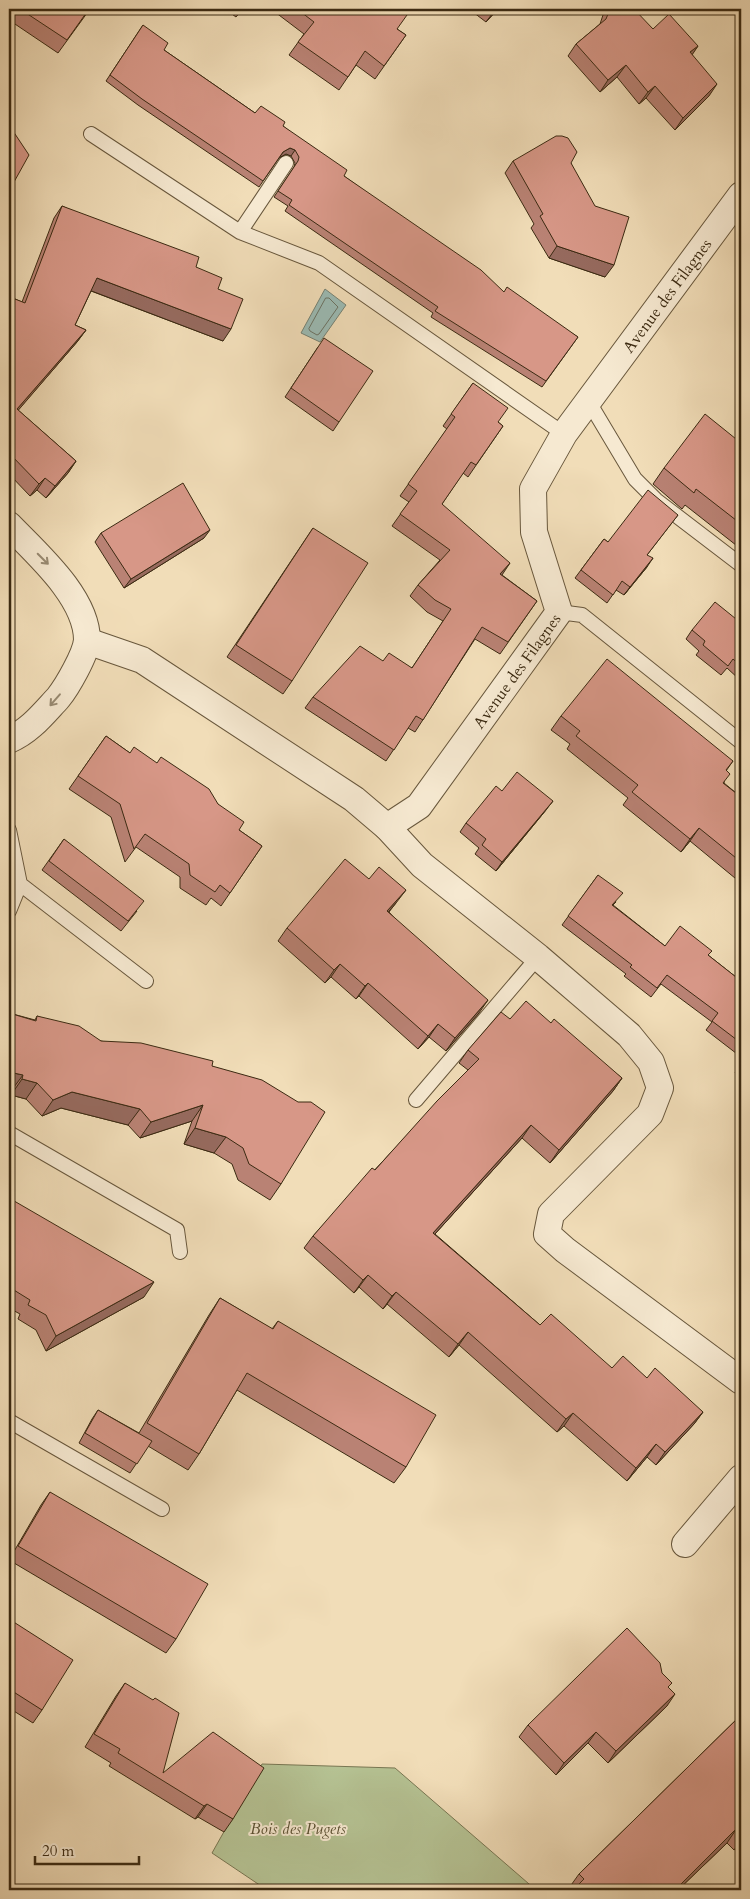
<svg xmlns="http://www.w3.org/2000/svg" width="750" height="1899" viewBox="0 0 750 1899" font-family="Cardo,serif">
<rect width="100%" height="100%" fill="#f1ddb8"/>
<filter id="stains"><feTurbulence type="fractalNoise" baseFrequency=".004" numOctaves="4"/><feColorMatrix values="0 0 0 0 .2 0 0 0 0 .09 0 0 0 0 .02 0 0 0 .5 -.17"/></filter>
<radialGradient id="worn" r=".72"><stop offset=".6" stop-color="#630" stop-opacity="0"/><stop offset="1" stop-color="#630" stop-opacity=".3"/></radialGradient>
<path fill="#b5c293" stroke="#787652" d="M262,1764L395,1768L536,1890H267L212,1853Z"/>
<path fill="#9bbbb4" stroke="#758173" d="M325,289L346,305L320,342L301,333Z"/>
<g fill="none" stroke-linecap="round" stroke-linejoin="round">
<path stroke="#6b7263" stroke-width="1" d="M326,298H329L338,307L319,334L317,335L310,331L309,329Z"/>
<g stroke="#68573c" stroke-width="16">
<path id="lane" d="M91,134L240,232L319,263L564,434
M240,232L286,163
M589,402L635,479L656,500L741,565
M559,612L582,615L741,742
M9,830L20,884L9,911
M20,884L146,981
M416,1100L538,957
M9,1133L177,1230L180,1252
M9,1421L162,1509"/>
</g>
<g stroke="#68573c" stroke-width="28">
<g id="street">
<path d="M9,525C36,553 87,597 87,640C86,654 67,687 58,698C43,714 30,731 9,740"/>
<path id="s1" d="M87,641L142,660L354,799L387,827L419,806L559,612L534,532L533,489L564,434L741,195"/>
<path d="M387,827L422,865L538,957L629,1035L651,1062L660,1088L650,1114L551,1214L547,1234L565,1250L741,1381"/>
<path d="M685,1544L741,1478"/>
</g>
</g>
<use href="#lane" stroke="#f6e9d1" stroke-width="14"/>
<use href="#street" stroke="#f6e9d1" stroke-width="26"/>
</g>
<path fill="#b98274" stroke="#3b2a12" d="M9,9H90L58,53L9,20Z
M225,9H243L236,17Z
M271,9H398L397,29L406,35L375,79L356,65L339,90L289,55L304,34Z
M469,9H498L486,22Z
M605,9H630L653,29L698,46L692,54L709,96L675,130L646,98L639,104L617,77L600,92L568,56L576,44L600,24Z
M143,25L164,50L255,113L283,126L344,176L503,292L578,337L542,387L431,317L433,313L285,211L288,206L274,197L294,167L295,163L291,156L286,154L279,158L259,187L138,105L106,81Z
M513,161L571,163L605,277L549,258L531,228L534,224L505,173Z
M62,206L196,267L218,289L223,341L91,291L75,325L86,330L77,342L18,410L76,461L68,473L46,498L37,490L30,496L9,474V308L15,299L22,302L54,218Z
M318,347L339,422L333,431L285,397Z
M473,383L498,422L503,426L468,477L463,473L442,504L502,575L537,601L500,654L475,639L415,732L408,728L386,761L305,708L313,697L383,661L412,668L443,621L427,612L410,596L418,585L440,560L392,526L409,502L400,496L447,429L443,426Z
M741,443V549L685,505L682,509L653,484L664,468Z
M678,515L647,555V567L624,595L616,590L607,603L575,578L604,539L608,542Z
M313,528L292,681L283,694L227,657Z
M101,533L204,538L124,588L95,542Z
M741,623V679L740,680L727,668L721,675L696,655L699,651L686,639L692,630Z
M561,716L733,761L726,771L724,783L741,797V883L690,841L681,852L623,805L628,798L567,749L570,744L551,730Z
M106,736L130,753L218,804L239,830L262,846L221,906L211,898L206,905L180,888V877L136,847L125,862L111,817L69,789Z
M502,791L546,810L496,871L475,854L479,848L460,832L466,823Z
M64,839L137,911L121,931L42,870Z
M598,875L616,902L613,905L665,946L708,955L741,981V1057L706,1030L712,1022L661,984L651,997L624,976L626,974L562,925Z
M396,903L389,912L479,1013L446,1051L429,1037L418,1049L359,996L356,999L331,977L325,983L278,941L287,928Z
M9,1013L35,1020L37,1016L101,1041L212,1066L281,1184L270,1200L238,1180L232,1164L214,1153L184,1144L192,1121L140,1138L128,1125L61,1108L42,1116L26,1099L11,1095V1091H9Z
M510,1019L551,1023L622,1078L613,1091L550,1163L522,1138L435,1234L540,1325L612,1368L647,1378L703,1412L694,1424L656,1465L647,1457L627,1481L564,1426L557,1432L459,1345L449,1357L387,1304L383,1309L359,1287L354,1293L304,1248L313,1236L468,1070L459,1063L468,1050Z
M741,1064V1078L735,1073Z
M9,1198L144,1297L46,1351L36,1330L18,1319L20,1314L9,1308Z
M220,1298L272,1329L278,1321L406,1467L394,1483L237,1390L199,1454L188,1470L148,1446L130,1473L79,1443L92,1419L98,1410L139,1433L209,1315Z
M50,1492L176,1639L166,1653L9,1560L41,1505Z
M9,1619L42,1710L33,1723L9,1708Z
M662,1673L672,1683L668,1687L667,1706L608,1763L588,1743L556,1775L519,1737L528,1725Z
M125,1683L163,1773L233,1819L224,1832L198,1817L195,1819L109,1766L111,1763L85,1747L116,1696Z
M741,1715V1844L734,1850L727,1843L678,1890H571L569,1888L579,1874Z"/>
<path fill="#966a5e" stroke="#3b2a12" d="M497,9H498L486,22L492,14Z
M698,46L690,58V52Z
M626,65L617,77L600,92L608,80Z
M717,84L709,96L675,130L683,118Z
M655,86L646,98L639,104L648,92Z
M290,148L295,150L291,156L286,154L279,158L283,152Z
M557,246L614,265L605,277L549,258Z
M97,278L231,329L223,341L89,290Z
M86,330L77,342L9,421L17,409Z
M76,461L68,473L46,498L55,486Z
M45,478L37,490L30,496L39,484Z
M210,530L204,538L124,588L131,579Z
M653,558L647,567L624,595L630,587Z
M510,563L502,575L492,585L500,574Z
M553,801L546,810L496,871L502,862Z
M699,828L690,841L681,852L690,839Z
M406,890L396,903L378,924L387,911Z
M340,964L331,977L325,983L334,970Z
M368,983L359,996L356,999L365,986Z
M488,1000L479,1013L446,1051L455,1038Z
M438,1024L429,1037L418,1049L428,1036Z
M9,1072L23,1075L11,1091H9Z
M622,1078L613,1091L550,1163L559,1150Z
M22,1079L37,1083L26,1099L11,1095Z
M72,1092L140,1109L128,1125L61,1108L42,1116L53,1100Z
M203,1105L192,1121L140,1138L151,1122Z
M531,1125L522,1138L424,1246L433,1233Z
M195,1128L226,1137L214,1153L184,1144Z
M368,1275L359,1287L354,1293L363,1280Z
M154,1282L144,1297L46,1351L56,1336Z
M396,1292L387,1304L383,1309L392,1296Z
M468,1332L459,1345L449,1357L458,1344Z
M703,1412L694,1424L656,1465L665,1452Z
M573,1413L564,1426L557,1432L566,1419Z
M656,1444L647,1457L627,1481L636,1468Z
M675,1694L667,1706L608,1763L616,1751Z
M596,1732L588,1743L556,1775L564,1763Z
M207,1804L198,1817L195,1819L204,1806Z
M737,1828L727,1843L678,1890H674Z
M741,1840V1844L734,1850Z"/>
<path fill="#d79787" stroke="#3b2a12" d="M20,9H89L67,40Z
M297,9H398L407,15L397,29L406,35L384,66L365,51L348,77L298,42L314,22Z
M485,9H497L492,14Z
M610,9H630L631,10L634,9L653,29L669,14L698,46L690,52L717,84L683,118L655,86L648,92L626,65L608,80L576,44L606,19Z
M143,25L168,43L164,50L255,113L261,106L285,122L283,126L347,170L344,176L481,270L504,292L507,287L578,337L546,381L435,311L438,307L289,205L292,200L278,191L298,161L299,157L295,150L290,148L283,152L263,181L142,99L110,75Z
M9,125L29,155L9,191Z
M556,136H562L568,138L577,152L571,163L595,206L629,217L614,265L557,246L540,216L543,214L513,161Z
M62,206L199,257L196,267L222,278L218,289L243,299L231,329L97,278L75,325L86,330L17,409L76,461L55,486L45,478L39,484L9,453V313L15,299L25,303Z
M324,338L373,371L339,422L291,388Z
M473,383L508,408L498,422L503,426L476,465L471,462L442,504L510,563L500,574L537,601L508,642L482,627L423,720L416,716L394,750L313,697L360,646L383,661L389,653L412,668L451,609L435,600L418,585L450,550L400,514L417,491L408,484L455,417L451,414Z
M705,414L741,443V524L696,489L694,493L664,468Z
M183,483L210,530L131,579L101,533Z
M648,490L678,515L647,555L653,558L630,587L622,581L613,595L581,570L604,539L608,542Z
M313,528L368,563L292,681L236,645Z
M715,602L741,623V666L733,659L728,666L703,645L705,641L692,630Z
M607,659L733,761L726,770L730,774L723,783L741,797V862L699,828L690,839L632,792L638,785L576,736L580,731L561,716Z
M106,736L130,753L134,747L157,763L161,757L209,789L218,804L244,822L239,830L262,846L230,893L220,885L215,892L190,875L189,864L145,834L134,849L120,804L78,776Z
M517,772L553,801L502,862L482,845L486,839L466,823L496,786L502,791Z
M64,839L144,901L128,921L49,861Z
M345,859L369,879L379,867L406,890L387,911L488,1000L455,1038L438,1024L428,1036L368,983L365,986L340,964L334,970L287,928Z
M598,875L623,893L612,905L665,946L680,926L712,951L708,955L741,981V1043L712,1021L718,1013L667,975L657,988L630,967L632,965L568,916Z
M526,1001L551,1023L554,1019L622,1078L559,1150L531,1125L433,1233L540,1325L551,1314L612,1368L623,1356L647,1378L655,1368L703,1412L665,1452L656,1444L636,1468L573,1413L566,1419L468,1332L458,1344L396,1292L392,1296L368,1275L363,1280L313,1236L372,1168L375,1170L437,1101L479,1059L468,1050L501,1012L510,1019Z
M9,1013L36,1021L37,1016L79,1026L101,1041L141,1043L213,1061L212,1066L262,1080L298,1102H311L325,1112L281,1184L249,1164L243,1148L226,1137L195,1128L203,1105L151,1122L140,1109L72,1092L53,1100L37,1083L22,1079L23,1075L9,1072Z
M9,1198L154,1282L56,1336L46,1315L28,1305L30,1300L9,1287Z
M220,1298L273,1329L278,1321L436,1415L406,1467L247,1373L199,1454L147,1423Z
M98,1410L152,1441L137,1464L85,1433Z
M50,1492L208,1584L176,1639L18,1546Z
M9,1619L73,1660L42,1710L9,1689Z
M627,1628L660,1663L662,1673L672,1683L668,1687L675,1694L616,1751L596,1732L564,1763L528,1725Z
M125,1683L153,1700L155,1698L179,1713L163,1773L213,1732L264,1768L233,1819L207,1804L204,1806L118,1753L120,1749L94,1734Z
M741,1715V1833L737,1828L676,1889L677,1890H581L577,1886L584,1879L579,1874Z
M9,1756L11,1758L9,1763Z"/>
<defs><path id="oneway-shaft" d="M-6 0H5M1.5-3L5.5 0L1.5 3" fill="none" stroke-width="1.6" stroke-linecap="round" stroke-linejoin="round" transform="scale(1.25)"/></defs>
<g stroke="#988a72">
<use href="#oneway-shaft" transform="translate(43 559) rotate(45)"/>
<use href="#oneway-shaft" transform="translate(55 700) rotate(131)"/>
</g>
<g text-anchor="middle" stroke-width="4" stroke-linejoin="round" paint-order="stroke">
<g font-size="16" fill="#3b2a12" stroke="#f6e9d1">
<text dy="6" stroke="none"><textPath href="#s1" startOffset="995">Avenue des Filagnes</textPath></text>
<text dy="6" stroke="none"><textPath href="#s1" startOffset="560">Avenue des Filagnes</textPath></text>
</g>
<g font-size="16" font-style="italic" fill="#5a5032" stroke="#f6e9d1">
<text x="298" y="1834">Bois des Pugets</text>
</g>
</g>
<rect width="750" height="1899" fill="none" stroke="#f1ddb8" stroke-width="30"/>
<rect x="10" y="10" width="730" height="1879" fill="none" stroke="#3b2a12" stroke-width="2.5"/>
<rect x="15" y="15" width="720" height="1869" fill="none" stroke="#3b2a12"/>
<path d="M35 1856v8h104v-8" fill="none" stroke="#3b2a12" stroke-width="2.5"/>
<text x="42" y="1856" font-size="15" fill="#3b2a12" stroke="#f6e9d1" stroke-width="4" paint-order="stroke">20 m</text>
<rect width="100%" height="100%" filter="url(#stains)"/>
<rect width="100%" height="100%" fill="url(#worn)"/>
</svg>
